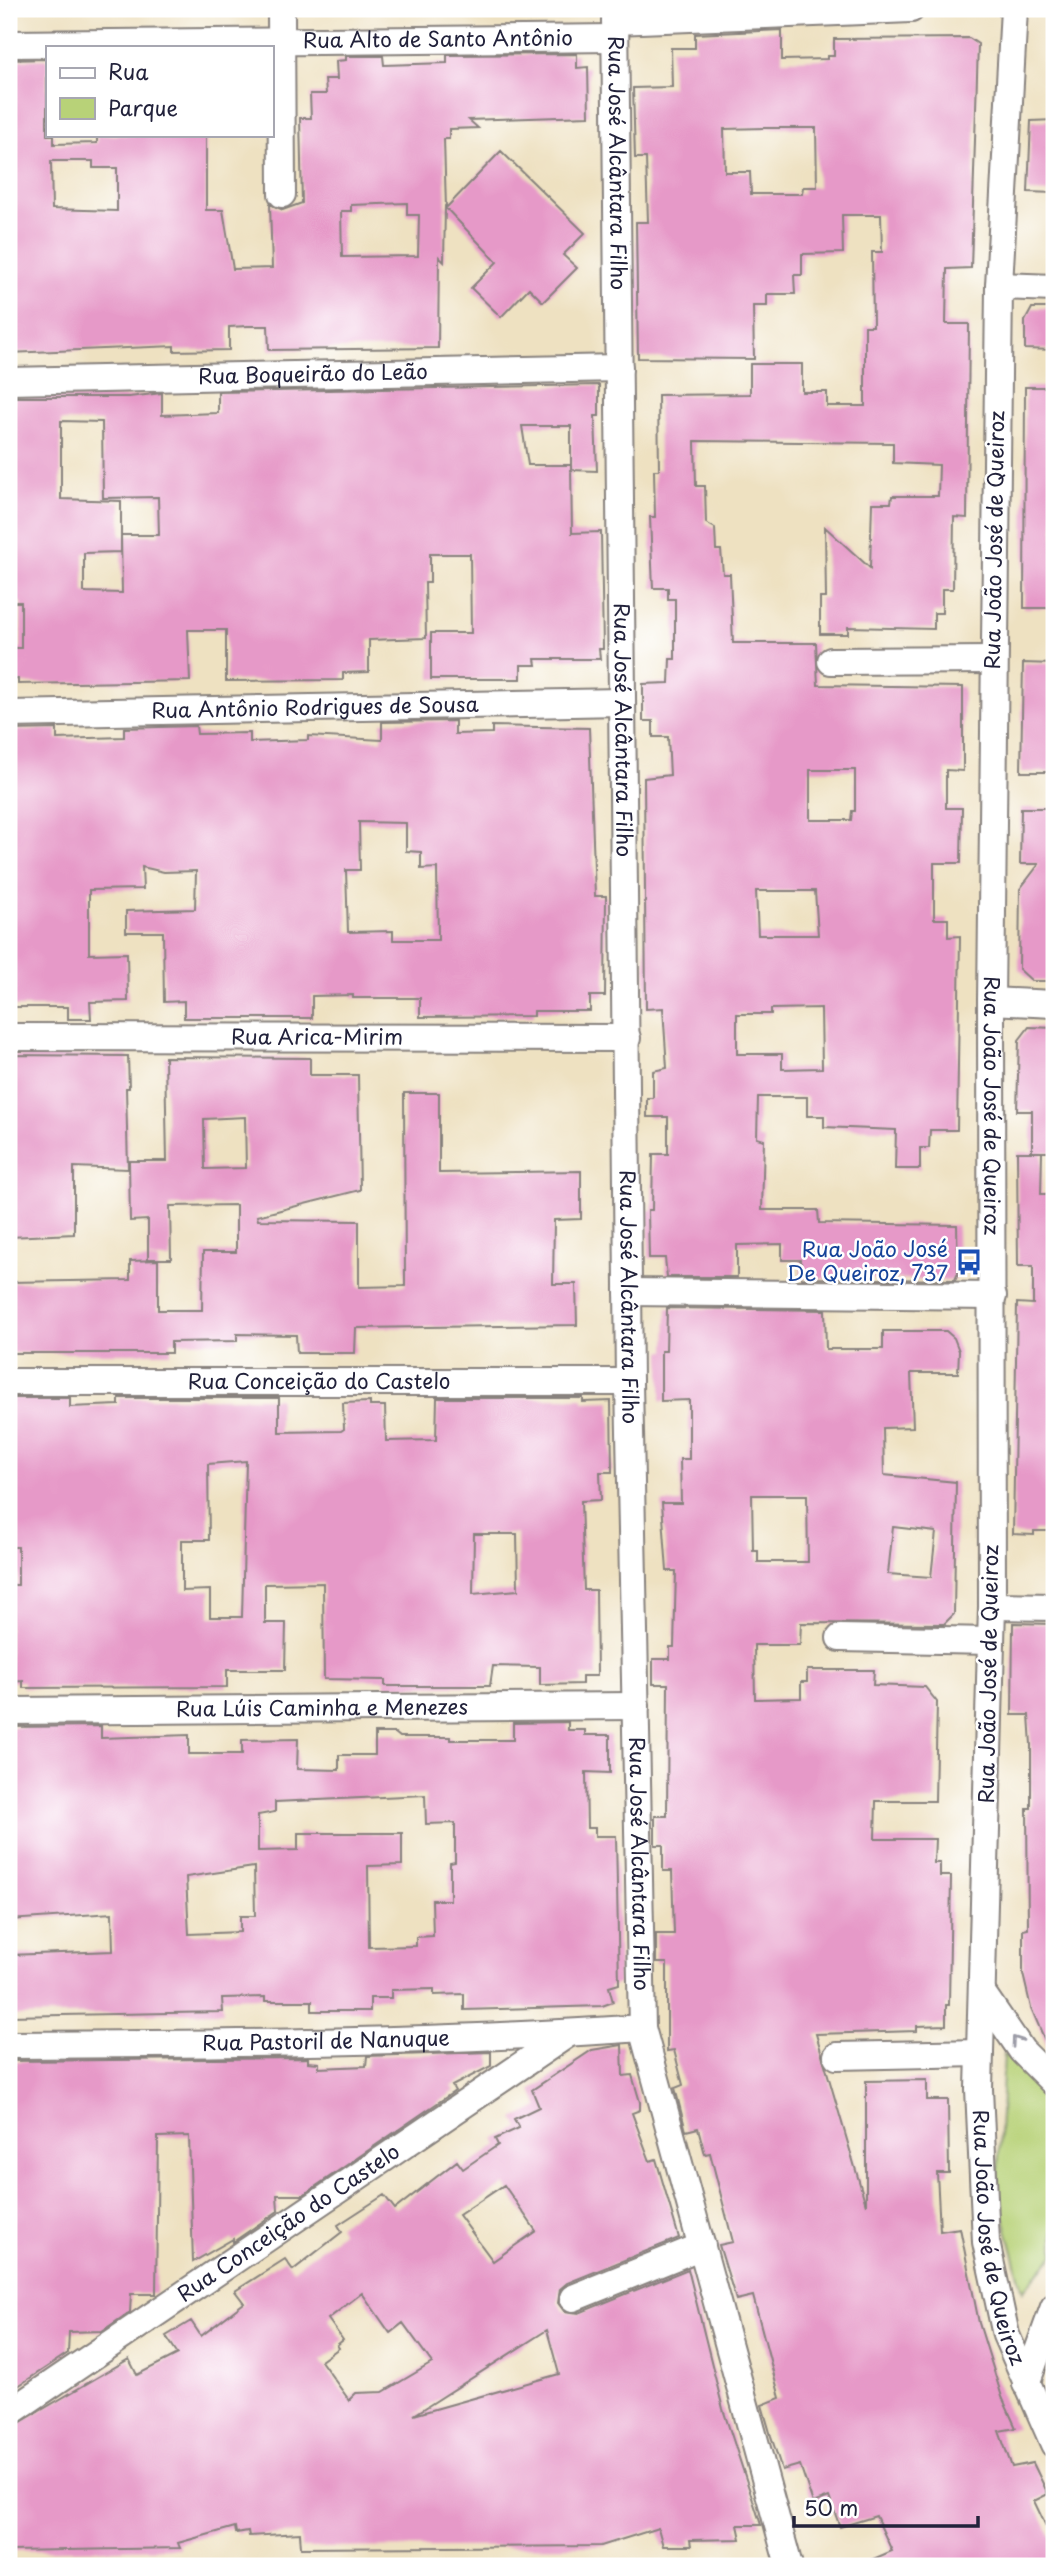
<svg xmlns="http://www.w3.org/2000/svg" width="1063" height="2575" viewBox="0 0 1063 2575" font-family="'Playpen Sans',sans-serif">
<rect width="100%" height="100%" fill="#fff"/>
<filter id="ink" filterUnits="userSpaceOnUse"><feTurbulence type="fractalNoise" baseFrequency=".0143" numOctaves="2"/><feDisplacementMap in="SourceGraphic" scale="14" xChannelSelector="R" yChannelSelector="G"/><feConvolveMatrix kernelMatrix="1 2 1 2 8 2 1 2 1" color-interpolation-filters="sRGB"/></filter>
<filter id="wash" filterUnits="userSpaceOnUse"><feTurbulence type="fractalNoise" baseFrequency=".00686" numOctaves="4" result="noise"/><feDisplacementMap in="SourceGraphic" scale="28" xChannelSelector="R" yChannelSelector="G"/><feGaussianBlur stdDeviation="1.57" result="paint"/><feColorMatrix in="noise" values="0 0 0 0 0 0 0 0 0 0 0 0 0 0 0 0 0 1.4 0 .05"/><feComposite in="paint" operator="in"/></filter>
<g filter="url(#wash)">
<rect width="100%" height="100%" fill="#eee1c1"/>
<path fill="#b8d278" stroke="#6d7a5a" stroke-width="2" d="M1004,2054L1054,2094V2255L1023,2291L997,2191Z"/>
<g id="blocks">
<path fill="#e699c8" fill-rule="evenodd" d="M782,30V60L827,59V56H834V39L969,38L978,44L971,268L947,269L946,324H969L967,518L954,517L953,589H942V613H934V629L848,627V634H820V598H826L825,527L870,568L872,503H891L892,496H938L939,465L893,463V443L695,441L696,486H705L706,523L715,528L716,550H721L723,574H730L733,643H816L818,685L963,687V771L946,770V808H962L961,863H934V919H948V937L960,936L957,1130H930L929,1148H920V1169H895L896,1130L824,1127V1116H807V1097H758L757,1138L764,1140L762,1210H818L819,1223L957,1225L958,1273L955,1280L801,1278V1260H782V1244L737,1245V1277H667L665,1258H649L648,1210H652L653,1154H668V1117H647V1098H653V1071L667,1068L663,1008L646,1009L644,778L670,775L668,737H653V721H643V684L669,683L670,659H675V599H668V588H653L650,517H655L654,470H659L658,395L750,394V364H802V392H827V406H865V326H873L872,252H882L881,215H842L843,253L802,254V275H794L795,294H767V306H753L754,359L638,358L636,222H648L646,158H635L633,88L672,87L671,48H695V34ZM765,128H816L817,187H803L802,194H751L750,172H725L724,129ZM810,770H855V811H852L851,820H810ZM756,891H815L818,935H758ZM821,1008L822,1068L782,1069V1054H737V1014H771V1009Z
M577,54V68L588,67L589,116L469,120L478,128L449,129V139H444L446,208L501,151L585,233L563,255L577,268L543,302L529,288L501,317L471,288L497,262L445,207L444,262L439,257L438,348L269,350L268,326H248L229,327V350L174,351V346L9,353V60L47,59V135H54V144L97,143V135H206V210H223L233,269L272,268L270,204L283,210L302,203L300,118H311L310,94H326L325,79H337L336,61L346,60V56H383L384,65L447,63V55ZM51,161H93V168H117V211L52,209ZM407,203V215H419L418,256L342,257L341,211H351V205Z
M1054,120V193L1028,192L1031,121Z
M1032,308H1054V350L1025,349V321Z
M599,385V416H595L597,471L571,470V426H522L528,465H571L572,533L601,532L603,649H599L600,659H535L536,665H521V679H431V633H471L470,554H430V583H425L426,638L369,640V672L343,673V680L226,681V630H188L190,681L18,684V679H9V648H21V602H9V404H14V397H129L162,393V415L218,413V392ZM61,421L102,422L103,498L158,497L159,535H121L122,593L84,592V553L121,552V501L61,499Z
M1025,387H1054V608H1024Z
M1023,663L1054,664V772H1021Z
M455,721V734L492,733V726L589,728L595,896H606L605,996H590V1011H534V1016L420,1017V998H353V995L312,996V1018H184V1001L164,1002L163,932H126V911L195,909L196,871L164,872L142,867L143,889L89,890V954L127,953L128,1001L90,1002L91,1019H68V1007H9V730L57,729V739L124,737V728L196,726L197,734L250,733V742L308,740V736L382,740V722ZM359,822L406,823V851L421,852V869L437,868L438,940H393V931L348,932L346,870H360Z
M1021,808H1054V981H1032L1019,969L1020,889L1039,864H1020Z
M1029,1027L1054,1028V1152H1032V1111H1017L1019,1040Z
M9,1055L128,1056L129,1088H126L128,1169L74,1167V1234L9,1237Z
M165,1057L310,1058V1075H358L360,1190L257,1216L258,1220L359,1221V1287L405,1286L404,1093H439V1173L581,1171V1219L554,1220L553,1284H576L577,1325L356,1328L355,1353H297L296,1335L237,1334V1341L171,1342V1353H9V1282L130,1280V1261L158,1260V1310H202L203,1252H236V1205L170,1206L171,1259H148V1220L130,1221L129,1161H167ZM245,1117L246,1168L205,1169L204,1119Z
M1017,1152H1042L1041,1194H1054V1531H1034V1535L1013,1534L1017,1303L1033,1304V1266H1018Z
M667,1308L825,1310L826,1349H883V1331H946L954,1338L959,1351L958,1373H911L913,1427L883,1428L884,1475L956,1482L954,1614L944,1624L801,1623L800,1645H754L755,1699L801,1698V1682H807V1670H874L873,1685L925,1687L937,1702L935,1801H876L875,1839H935L934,1863H940V1876H951L949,2005H946V2025L917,2026V2031L816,2034L866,2205V2081L927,2080V2100H948L949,2173H937L940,2231L960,2228L979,2323L1002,2397L1016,2428L999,2431L1012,2467L1033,2463L1048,2494L1034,2501L1054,2543V2566H857L892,2551L876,2516L840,2527L829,2497L813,2503L800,2465L782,2470L771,2436L762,2405L780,2398L753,2296L736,2300L719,2245L733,2242L710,2153L705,2154L698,2128L686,2131L675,2088L683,2085L674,2050L667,2051V1963H656V1934H674L672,1871H663V1845H655V1816H667L668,1684H653V1659H670V1647H674L676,1571H667L662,1503H681L680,1459H689V1400L661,1401V1351H666ZM752,1495H807L808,1562H758V1550H753ZM893,1527L936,1532L931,1577L888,1574Z
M9,1398H70V1407L119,1405V1398H279V1432L341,1431L344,1429L343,1403L370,1402V1406H385L386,1441L436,1440L437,1398H583V1402L611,1401L612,1472H600L601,1500L581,1501L584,1590H596L597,1676H582V1684L540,1685V1667L493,1666L490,1686H385V1680L324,1679L323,1583L265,1584V1623H286L285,1670H227V1687L23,1688V1681L9,1682V1585H18V1547H9ZM246,1461L242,1617H210V1590L182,1591V1540H209L208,1464ZM474,1534H517L518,1590L473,1594Z
M1013,1623L1054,1624V2061L1031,2008L1023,1974V1930L1028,1929L1027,1808H1031V1745L1029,1715H1012Z
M568,1722V1730H585V1735H610V1773L586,1772L587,1828H595V1836H616L619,1984L609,1987L613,2002L602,2006L464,2010V1994L434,1995V1989L391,1990V1998H370V2011H312V2001H265V1997L222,1998L223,2012L9,2016V1955L113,1951L112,1913L9,1920V1727L101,1726V1738L189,1735V1754H242V1740L298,1739L297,1769L339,1770V1755H375V1733H395L400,1737H451V1740H513V1723ZM425,1795L426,1824L455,1823V1862L450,1863V1900H432L433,1936L416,1937V1946L369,1947L368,1866L402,1865V1833H298V1850L258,1851V1815L275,1812V1802ZM254,1867L255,1916H240V1932L189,1934L186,1877Z
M622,2045L623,2076L632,2075L640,2102V2110L632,2113L650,2161L656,2159L679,2238L567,2283L560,2289L558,2303L564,2311L579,2313L688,2269L723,2409L761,2525H738L741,2539L690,2540L691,2546H663L658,2528L601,2546L301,2548L300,2533L249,2536L248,2531L236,2533L235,2527L178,2543L180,2548L10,2551L9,2429L129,2359L137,2375L178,2354L166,2336L191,2321L201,2336L244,2303L235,2291L285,2259L293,2270L342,2232L338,2225L384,2195L395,2209L457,2161L463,2169L498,2145L495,2139L519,2128L514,2119L539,2107L532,2090L592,2050ZM504,2185L536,2231L493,2261L459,2215ZM362,2293L390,2333L403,2323L432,2363L383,2392L356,2393L349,2400L321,2361L339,2348L337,2345L343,2340L328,2319ZM547,2330L559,2374L414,2415Z
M491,2052V2066L452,2086L455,2091L303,2195H277L278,2211L233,2242V2239L193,2262L189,2136L158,2137L156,2294H131L130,2312L102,2331L69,2332L68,2353L9,2392V2061L308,2058V2062L319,2063V2068L366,2066L367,2056Z"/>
</g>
</g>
<g filter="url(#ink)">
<use href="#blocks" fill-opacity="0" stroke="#88827e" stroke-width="2"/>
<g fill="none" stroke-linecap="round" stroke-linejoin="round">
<g stroke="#88827e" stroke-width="30">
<g id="minor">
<path d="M281,9L282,194"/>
<path id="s1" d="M615,9L629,1382L642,2028L789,2566"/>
<path id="s2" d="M1014,9L999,286L991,1001L992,1606L979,2089L986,2242L1006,2335L1054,2444"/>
<path d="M615,21L911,9"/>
<path id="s3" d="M9,44L615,38"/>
<path d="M999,286L1054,288"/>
<path id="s4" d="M9,381L619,368"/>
<path d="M831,661L993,660"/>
<path id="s5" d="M9,714L621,702"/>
<path d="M991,1001L1054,1004"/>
<path id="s6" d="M9,1037L627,1038"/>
<path d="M628,1292L993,1296"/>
<path id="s7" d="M9,1382H629"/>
<path d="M992,1606L1054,1607"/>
<path d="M840,1638L991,1641"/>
<path id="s8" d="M9,1711L636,1706"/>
<path d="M983,1994L1022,2051L1054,2083"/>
<path id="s9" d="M9,2045C220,2044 432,2043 642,2028"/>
<path d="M837,2056L980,2053"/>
<path d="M573,2298L702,2246"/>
<path d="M1026,2384L1054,2307"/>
<path id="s10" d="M9,2413L569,2033"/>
</g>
</g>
<use href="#minor" stroke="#fff" stroke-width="26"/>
</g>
<defs><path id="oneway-chevron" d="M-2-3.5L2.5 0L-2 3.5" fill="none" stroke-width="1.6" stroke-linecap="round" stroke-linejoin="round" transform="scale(1.75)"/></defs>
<use stroke="#9c9ca7" href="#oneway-chevron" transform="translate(1016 2041) rotate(-125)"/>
</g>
<defs>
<g id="bus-bare" transform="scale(2.1)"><path d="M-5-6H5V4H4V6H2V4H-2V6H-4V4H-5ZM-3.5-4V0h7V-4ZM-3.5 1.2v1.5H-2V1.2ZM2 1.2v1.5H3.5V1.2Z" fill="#1a4fb4" stroke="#fff" stroke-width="2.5" paint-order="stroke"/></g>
</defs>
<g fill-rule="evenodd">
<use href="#bus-bare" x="969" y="1262"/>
</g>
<g text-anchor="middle" stroke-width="5" stroke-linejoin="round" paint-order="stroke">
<g font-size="21" fill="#22223b" stroke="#fff">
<text dy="7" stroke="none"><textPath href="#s3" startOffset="429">Rua Alto de Santo Antônio</textPath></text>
<text dy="7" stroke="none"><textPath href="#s1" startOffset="154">Rua José Alcântara Filho</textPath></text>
<text dy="7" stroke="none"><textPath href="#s4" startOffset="304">Rua Boqueirão do Leão</textPath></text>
<text transform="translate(995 540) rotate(-89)" y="7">Rua João José de Queiroz</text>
<text dy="7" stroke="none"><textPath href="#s5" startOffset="306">Rua Antônio Rodrigues de Sousa</textPath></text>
<text dy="7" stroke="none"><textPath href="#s1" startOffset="721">Rua José Alcântara Filho</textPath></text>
<text dy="7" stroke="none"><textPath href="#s6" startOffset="308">Rua Arica-Mirim</textPath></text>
<text dy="7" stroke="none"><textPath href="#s2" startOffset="1097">Rua João José de Queiroz</textPath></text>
<text dy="7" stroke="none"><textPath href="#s1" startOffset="1288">Rua José Alcântara Filho</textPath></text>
<text dy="7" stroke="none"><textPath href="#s7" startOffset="310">Rua Conceição do Castelo</textPath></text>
<text transform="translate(989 1674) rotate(-89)" y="7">Rua João José de Queiroz</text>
<text dy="7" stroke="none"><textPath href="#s8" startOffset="313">Rua Lúis Caminha e Menezes</textPath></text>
<text dy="7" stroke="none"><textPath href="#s1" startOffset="1855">Rua José Alcântara Filho</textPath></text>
<text dy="7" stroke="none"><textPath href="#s9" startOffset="317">Rua Pastoril de Nanuque</textPath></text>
<text dy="7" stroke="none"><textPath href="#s10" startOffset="338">Rua Conceição do Castelo</textPath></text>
<text dy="7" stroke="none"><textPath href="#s2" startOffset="2231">Rua João José de Queiroz</textPath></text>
</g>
<g font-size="21" fill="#164399" stroke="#fff" text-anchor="end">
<text x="948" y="1257">Rua João José<tspan x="948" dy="24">De Queiroz, 737</tspan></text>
</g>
</g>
<rect width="1063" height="2575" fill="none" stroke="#fff" stroke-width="35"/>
<rect x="46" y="46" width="228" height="91" fill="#ffffff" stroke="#a7a7b1" stroke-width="2"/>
<rect x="60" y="68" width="35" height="10" fill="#ffffff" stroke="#a7a7b1" stroke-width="2"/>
<text x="108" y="80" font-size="21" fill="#22223b">Rua</text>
<rect x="60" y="98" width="35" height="21" fill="#b8d278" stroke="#a7a7b1" stroke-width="2"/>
<text x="108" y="116" font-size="21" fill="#22223b">Parque</text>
<path d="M794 2516v10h184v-10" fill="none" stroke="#22223b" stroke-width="3.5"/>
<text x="804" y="2516" font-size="21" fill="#22223b" stroke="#ffffff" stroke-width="5" paint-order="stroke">50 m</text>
</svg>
